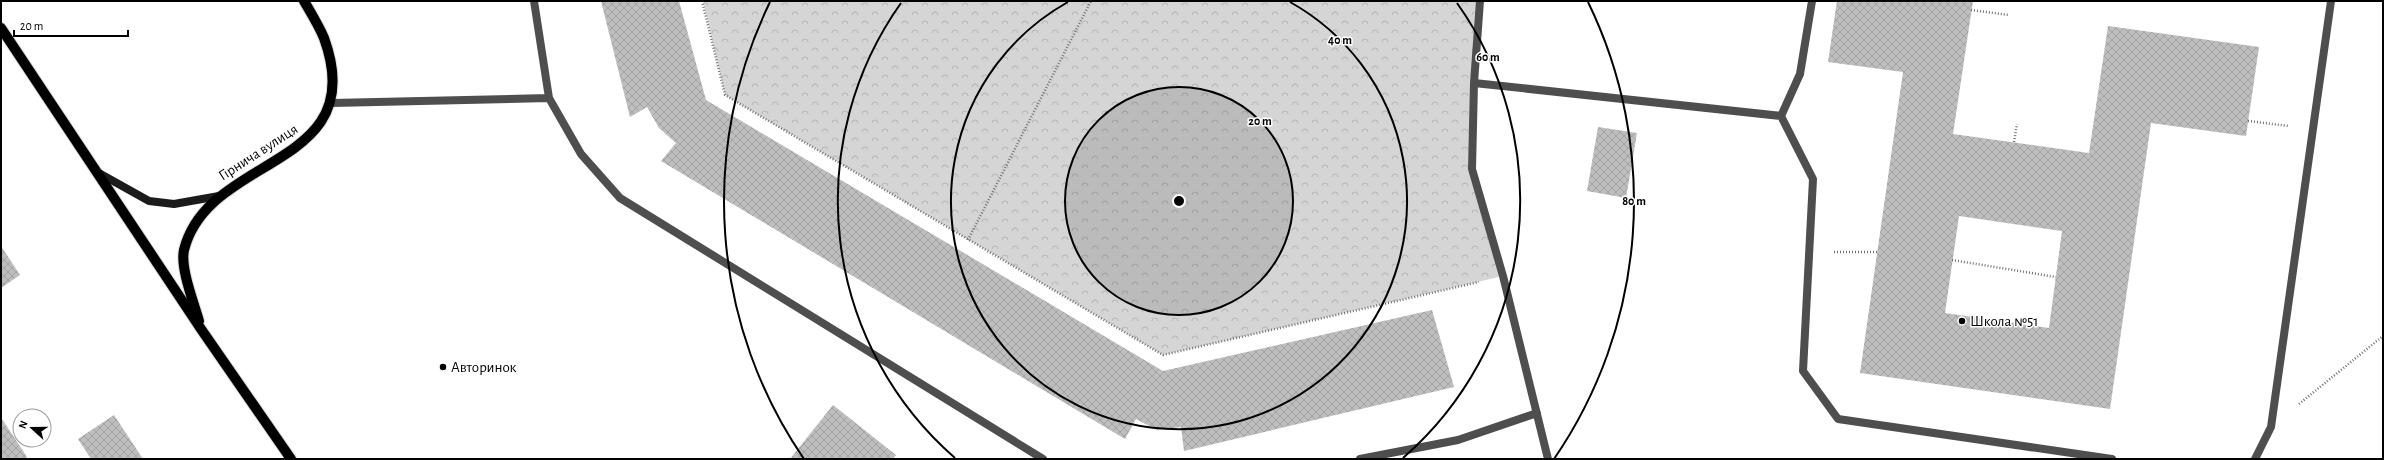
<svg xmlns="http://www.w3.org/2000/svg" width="2384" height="460" viewBox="0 0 2384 460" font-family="'Alegreya Sans',sans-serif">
<defs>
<pattern id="park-crowns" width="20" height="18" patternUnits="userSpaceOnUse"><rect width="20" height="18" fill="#d5d5d5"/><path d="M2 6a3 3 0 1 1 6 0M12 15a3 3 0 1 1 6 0" fill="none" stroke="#b5b5b5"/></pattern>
<pattern id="building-cross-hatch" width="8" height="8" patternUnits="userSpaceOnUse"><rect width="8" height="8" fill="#bebebe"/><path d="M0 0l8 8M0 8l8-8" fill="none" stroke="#a2a2a2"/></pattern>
</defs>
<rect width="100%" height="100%" fill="#fff"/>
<path fill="url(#park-crowns)" d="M703,1H1480L1472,169L1503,276L1163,355L725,95Z"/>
<path fill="url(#building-cross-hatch)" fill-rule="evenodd" d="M601,1H679L706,100L1163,371L1432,310L1454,387L1184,451L1181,427L1157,430L1136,419L1125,439L661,161L676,143L659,128L647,107L630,117Z
M1837,1H1973L1953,134L2089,153L2108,26L2259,47L2246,136L2151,123L2110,409L1860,373L1903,72L1828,62ZM1959,216L2062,231L2049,328L1945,313Z
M1598,127L1637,133L1626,198L1587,191Z
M1,246L20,275L1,288Z
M833,405L896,455L893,459H790Z
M114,415L143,459H91L78,439Z
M2,419L27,457L24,459H1Z"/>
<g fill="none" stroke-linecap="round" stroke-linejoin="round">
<g stroke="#dbdbdb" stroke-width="12">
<path id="primary" d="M1,28L201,329L291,459
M199,321C194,303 180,268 184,250C208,153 372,170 324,38C319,26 311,13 304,1"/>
</g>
<path stroke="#707070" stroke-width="2.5" stroke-dasharray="1 2" stroke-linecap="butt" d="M702,1L725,95L1163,355L1479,282
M1971,10L2009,15
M2248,121L2289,126
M2014,142L2017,124
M968,240L1091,1
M1834,252H1877
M1952,260L2056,277
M2299,404L2383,336"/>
<path stroke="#4e4e4e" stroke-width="8" d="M534,1L549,98
M1480,1L1474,83L1472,169L1503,276L1548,459
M1474,83L1781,116L1813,179L1803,371L1838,419L2112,459
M332,103L549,98L581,154L620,198L1043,459
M1781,116L1800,74L1812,1
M1360,459L1458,440L1537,413
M2255,459L2271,427L2331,1"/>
<path stroke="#1b1b1b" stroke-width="8" d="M97,172L149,201L174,204L219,196"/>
<use href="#primary" stroke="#000" stroke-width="10"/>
</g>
<circle cx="1179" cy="201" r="114" fill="#000" fill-opacity=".12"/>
<g fill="none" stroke="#000" stroke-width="2">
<circle cx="1179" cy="201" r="114"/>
<path d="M1290 2A228 228 0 1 1 1068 2"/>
<path d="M955 458A341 341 0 0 1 901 3M1457 3A341 341 0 0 1 1403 458"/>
<path d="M804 459A455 455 0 0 1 770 2M1588 2A455 455 0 0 1 1554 459"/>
</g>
<g fill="#000" stroke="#fff" stroke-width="1.5">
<circle cx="1962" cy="321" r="4"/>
<circle cx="443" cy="367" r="4"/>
</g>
<g text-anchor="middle" stroke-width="3" stroke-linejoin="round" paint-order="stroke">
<g font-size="15" fill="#000" stroke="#fff">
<text transform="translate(258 152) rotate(-33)" y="5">Гірнича вулиця</text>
</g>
<g font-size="15" fill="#000" stroke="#fff" text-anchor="start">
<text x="1970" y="326">Школа №51</text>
<text x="451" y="372">Авторинок</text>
</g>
</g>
<circle cx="1179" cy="201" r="6" fill="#000" stroke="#fff" stroke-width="2"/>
<g font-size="12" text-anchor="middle" font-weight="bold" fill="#000" stroke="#fff" stroke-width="3" stroke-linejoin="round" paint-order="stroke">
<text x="1340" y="44">40 m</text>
<text x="1488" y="61">60 m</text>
<text x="1260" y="125">20 m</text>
<text x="1634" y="205">80 m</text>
</g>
<rect width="2384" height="460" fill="none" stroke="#000000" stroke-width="4"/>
<g transform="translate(32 428) rotate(291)"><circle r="19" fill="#ffffff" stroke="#999999"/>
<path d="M0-3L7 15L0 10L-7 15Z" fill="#000000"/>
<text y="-6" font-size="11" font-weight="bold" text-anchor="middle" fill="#000000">N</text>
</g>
<path d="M14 30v6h114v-6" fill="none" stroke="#000000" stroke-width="2"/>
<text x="20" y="30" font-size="12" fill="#000000" stroke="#ffffff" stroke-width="3" paint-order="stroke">20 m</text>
</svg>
